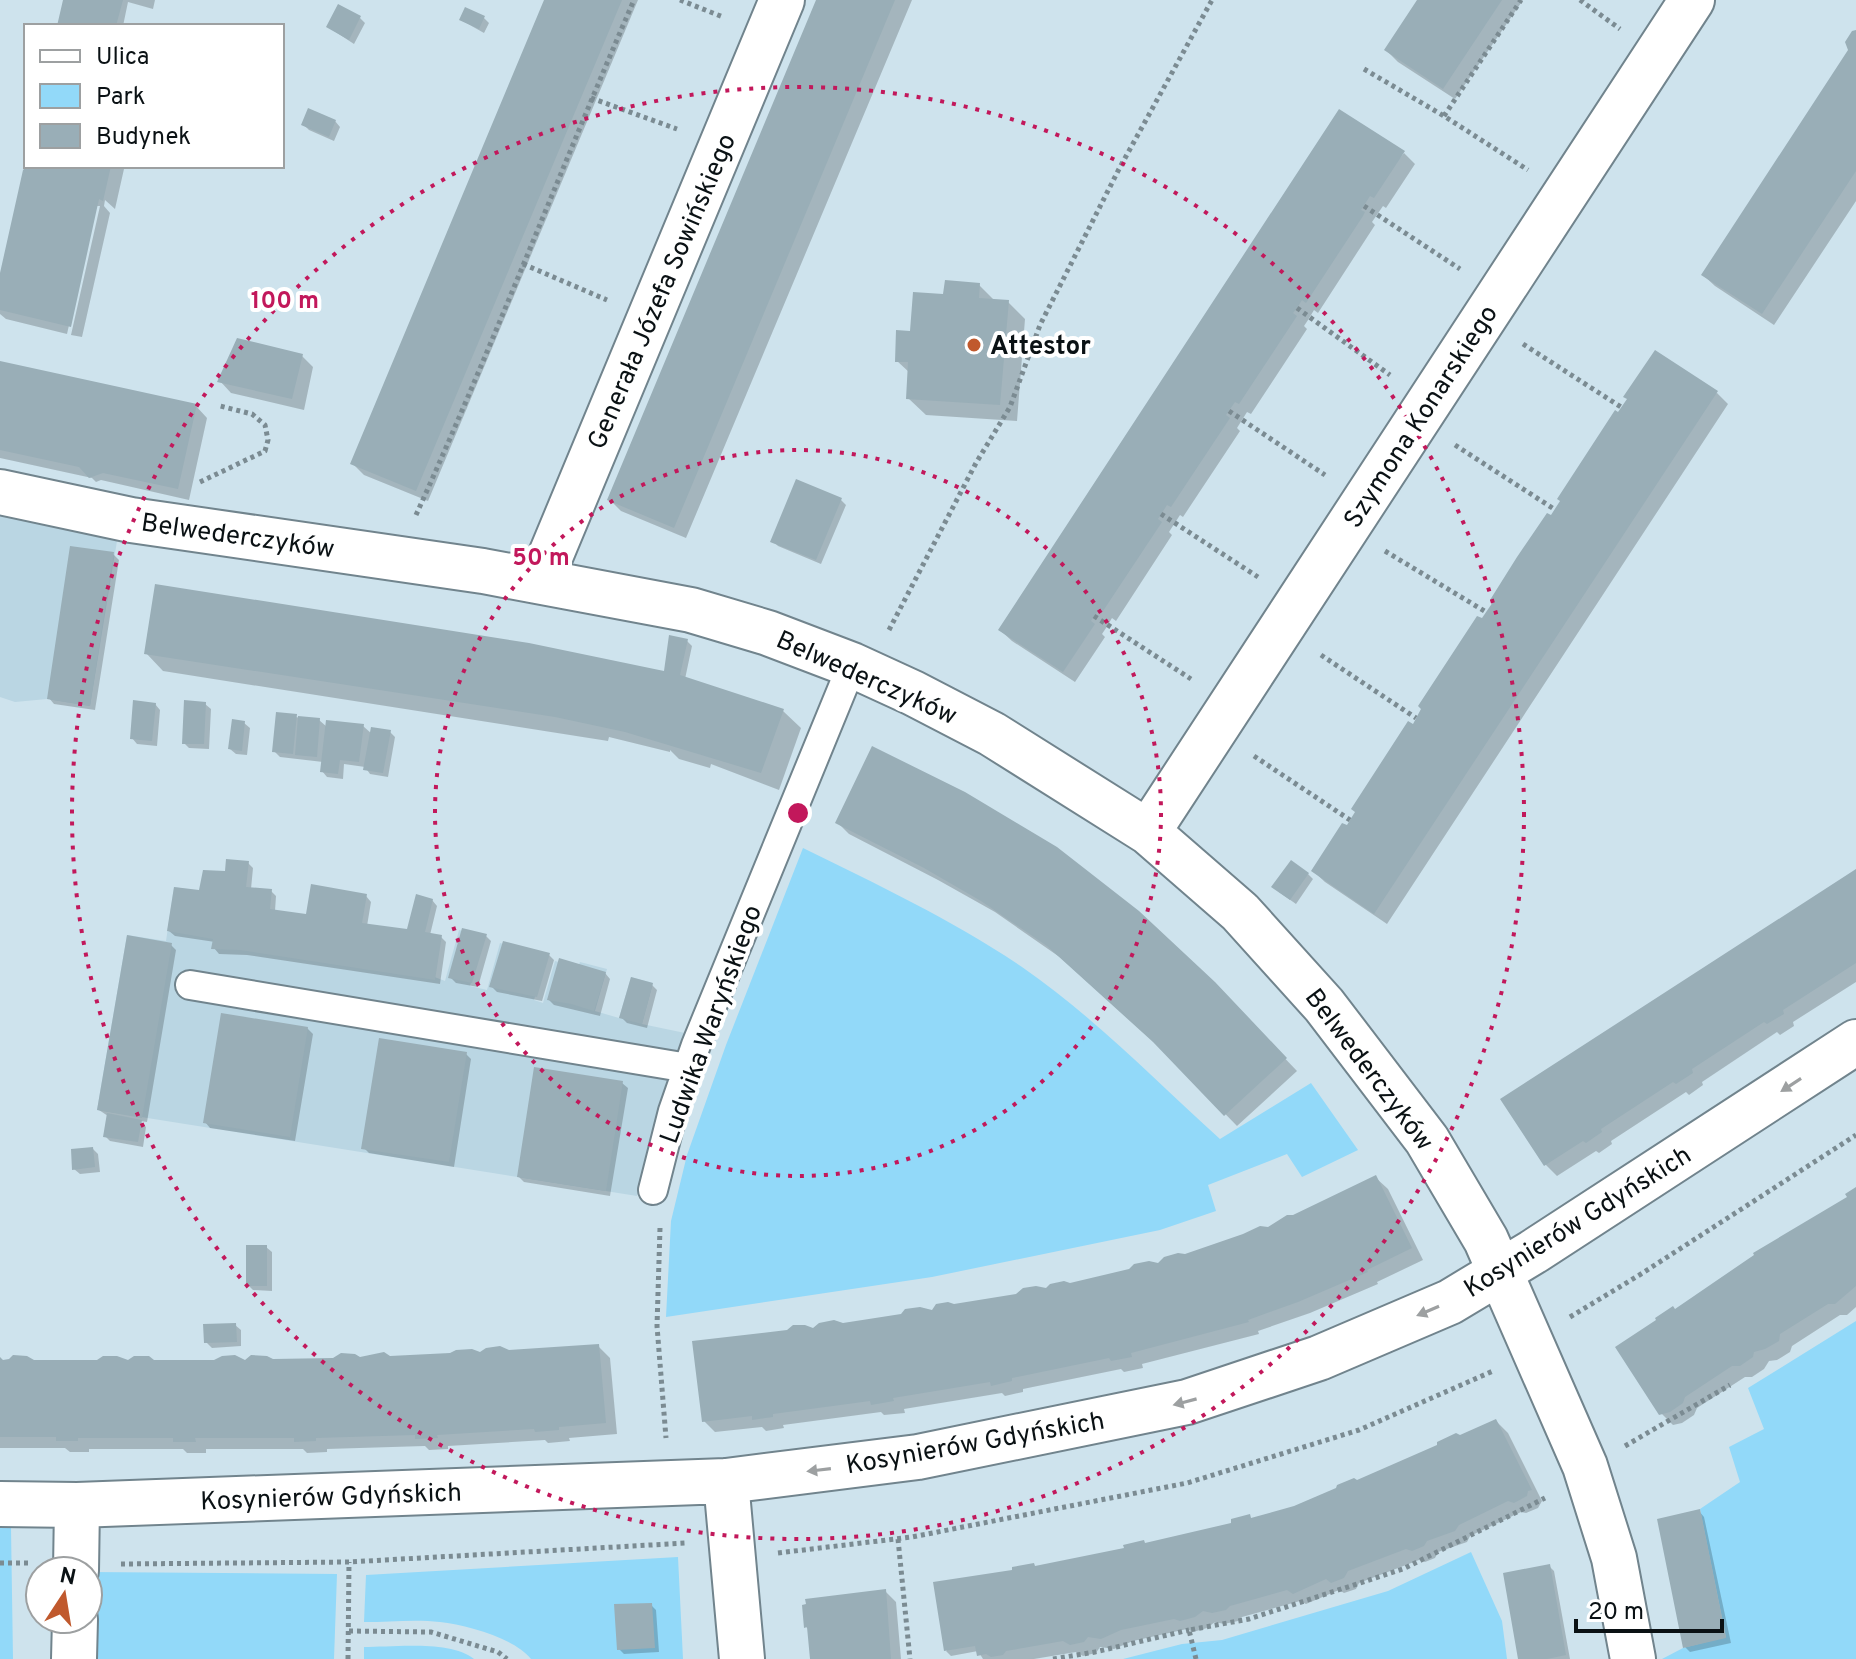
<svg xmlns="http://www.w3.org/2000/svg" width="1856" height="1659" viewBox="0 0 1856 1659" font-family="Overpass,sans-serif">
<rect width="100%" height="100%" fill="#cee3ed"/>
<path fill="#bad6e3" d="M0,514L117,541L90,706L47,699L15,702L0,697Z
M174,887L220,894L445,981L459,930L484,937L470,986L487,990L500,943L547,957L534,1000L543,1003L555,961L578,967L580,962L607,969L595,1011L619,1018L631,977L653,983L642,1024L685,1033L637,1196L97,1110L127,935L166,941Z"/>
<path fill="#92d9f9" d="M803,848C878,885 953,920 1022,967C1092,1015 1157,1082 1220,1139L1311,1083L1358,1150L1302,1177L1287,1154L1208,1185L1216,1211L1160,1230L932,1277L666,1317L671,1221L687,1155L726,1045Z
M1856,1321V1659H1662L1683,1648L1726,1637L1700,1509L1740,1482L1729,1447L1764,1429L1748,1388Z
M0,1528H11L13,1659H0Z
M1471,1552L1502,1621L1507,1659H1123L1182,1644L1222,1640L1388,1591Z
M678,1557L683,1659H531C514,1638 467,1625 440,1622C416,1619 389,1622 364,1622L366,1575Z
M88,1572L337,1574L334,1659H86Z
M364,1647C393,1647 451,1640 474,1659H364Z"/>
<path fill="#0003" d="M65,0H155L153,9L128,2L123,26H59Z
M545,0H638L428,501L364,475L352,463Z
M819,0H912L686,538L621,511L610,500Z
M1419,0H1523L1455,99L1398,62L1386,50Z
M483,17L489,23L484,33L461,20Z
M360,18L365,23L354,44L328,27Z
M1856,32V201L1774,325L1715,286L1703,275L1850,51Z
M335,121L340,127L334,141L309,130L303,124Z
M1404,153L1415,164L1386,208L1383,206L1372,222L1375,225L1318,313L1314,310L1308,320L1304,326L1307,329L1251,414L1247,412L1237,428L1240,431L1183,517L1180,515L1169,532L1172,535L1116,621L1112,618L1106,628L1102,634L1105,637L1075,682L1012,641L1000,630Z
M29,166H121L124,169L115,209L105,200L104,206L110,213L82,337L71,335L100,206H96L67,334L6,319L0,314V282Z
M979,285L995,301L1008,302L1025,319L1017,421L926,415L908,398L910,373L897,361L912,333L945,296Z
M302,356L313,367L304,410L231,393L220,381Z
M0,363L196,406L207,418L189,500L101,480L96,482L92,478L0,458Z
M1717,393L1728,404L1387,924L1325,882L1313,871L1347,828L1618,415Z
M841,500L846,505L821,564L778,546L773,541Z
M113,554L119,560L95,710L54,704L49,698Z
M687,641L692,646L685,679L783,711L801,728L779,790L711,764L710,768L679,759L670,750V752L609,737L608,741L163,671L146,653L672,675Z
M155,704L160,710L157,746L137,744L132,738Z
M205,704L211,709L209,749L189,748L184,743Z
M278,715L319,720L327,727L363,726L372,734L390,732L395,737L388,777L370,774L365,767L344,764L343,779L327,777L322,771L323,762L280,757L274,751Z
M244,723L250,728L247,755L236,754L230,749Z
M837,822L1214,984L1297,1071L1237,1126L1162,1049L1061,958L995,912L938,880L849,834Z
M248,863L253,868L251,889L271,891L276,896L275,911L307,917L366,896L371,902L367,926L409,932L432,900L437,906L430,935L441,937L446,942L440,984L247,955L219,954L214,948L215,942L175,936L169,931L201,893L227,873Z
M1856,871V982L1793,1022L1794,1026L1780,1035L1777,1032L1702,1082L1703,1085L1689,1095L1686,1092L1611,1141L1612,1144L1599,1153L1596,1151L1557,1176L1546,1165L1503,1100Z
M1308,874L1313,879L1296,904L1279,892Z
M486,936L491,941L478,987L456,983L450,977Z
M171,945L176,950L147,1122L140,1121L146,1127L143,1147L110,1141L105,1136L108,1116L99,1110Z
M549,955L554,960L542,1001L497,992L492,987Z
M605,973L610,979L600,1016L554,1005L549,1000Z
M652,985L657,990L647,1028L627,1023L622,1018Z
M307,1028L313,1034L295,1141L210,1128L205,1122Z
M466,1054L471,1059L454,1167L369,1153L364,1148Z
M622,1083L628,1088L610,1196L524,1182L519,1177Z
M93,1149L98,1154L100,1172L80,1174L74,1169Z
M1376,1178L1388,1189L1423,1260L1377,1282L1378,1284L1310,1313L1258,1331L1259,1334L1142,1364L1143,1368L1124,1372L1121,1369L1023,1389V1392L1005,1396L1002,1393L904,1409L905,1413L884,1415L881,1412L783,1425L784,1428L766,1431L762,1427L715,1432L704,1421L813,1330L933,1313L1158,1266L1269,1229Z
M1856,1189V1307L1847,1315H1840L1792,1346L1790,1352L1777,1360L1769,1361L1764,1369L1752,1377H1745L1697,1408L1694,1415L1682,1423L1673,1425L1661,1413L1675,1311L1849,1197Z
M266,1247L272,1252V1291L253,1290L248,1285Z
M235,1325L241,1330V1346L212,1348L206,1342Z
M598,1346L610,1358L617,1434L569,1438L570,1441L548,1443L545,1440L448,1446V1449L429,1450L425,1446L327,1449V1452L307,1453L303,1449H206V1453H187L183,1449H89V1452H70L65,1448H0V1359L7,1362H246L480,1354Z
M1496,1421L1508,1433L1542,1501L1538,1508L1526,1513L1521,1512L1470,1536L1467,1542L1438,1552L1435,1558L1425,1562L1419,1560L1359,1583L1356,1589L1344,1593L1339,1590L1306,1604L1300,1601L1242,1617L1238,1621L1224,1624L1215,1622L1207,1628L1193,1632L1187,1629L1133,1641L1114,1649L1100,1647L1096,1653L1083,1656L1076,1652L1034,1659H983L978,1651L951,1656L946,1651L1036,1568L1146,1545L1295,1508Z
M1699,1511L1704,1517L1731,1643L1690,1652L1685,1647Z
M1549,1566L1554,1571L1570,1659H1520Z
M885,1591L896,1602L901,1659H812L810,1630L806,1627Z
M651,1605L656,1610L659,1652L624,1654L619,1649Z"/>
<path fill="#99aeb7" d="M63,0H123L116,26H57Z
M544,0H622L416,491L350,464Z
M816,0H895L674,528L607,500Z
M1417,0H1502L1443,89L1384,50Z
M338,4L361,16L349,40L326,27Z
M465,7L485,16L479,29L459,20Z
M1856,30V171L1762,314L1701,275L1848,50L1845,42L1852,31Z
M308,108L336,120L329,137L301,125Z
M1339,109L1405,151L1374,198L1370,196L1361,210L1365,212L1363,216L1306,303L1302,300L1297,308L1293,313L1297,316L1239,404L1235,402L1226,415L1230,418L1171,507L1167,505L1158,519L1162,522L1103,611L1100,608L1094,616L1091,621L1095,624L1063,672L998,630Z
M27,166H111L103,201L99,199L71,327L0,310V273L23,170Z
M945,280L980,283L979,298L1009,300L1000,405L906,399L908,362H895L896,330L910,331L913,292L943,294Z
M237,338L303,354L292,399L217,382Z
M1655,350L1718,391L1374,914L1311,871L1342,823L1347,825L1350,820L1355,812L1351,809L1408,721L1413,724L1421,709L1418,706L1477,616L1482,618L1493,602L1490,600L1517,557L1547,513L1551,515L1560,501L1557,499L1615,410L1618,412L1627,399L1623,397Z
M0,361L197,404L178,489L103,473L89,478L79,467L0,450Z
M796,479L842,498L816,560L770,542Z
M70,546L114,552L90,706L47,699Z
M155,584L529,643L664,671L669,635L688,639L680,675L784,709L761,773L625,732L555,717L144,654Z
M133,700L156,703L152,741L130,739Z
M184,700L206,702L204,744H182Z
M276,712L297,714L293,754L272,752Z
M298,716L320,718L317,757L295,755Z
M232,719L245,721L242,751L228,749Z
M326,720L364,724L359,762L340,760L338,774L320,772Z
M371,727L391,730L383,773L363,770Z
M872,746L965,792L1057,847L1139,911L1215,982L1287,1058L1224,1116L1153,1042L1047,946L981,901L924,868L835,823Z
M226,859L249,861L246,887L272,889L270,909L306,914L311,884L367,894L362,923L407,929L416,894L433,899L425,932L442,935L435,980L240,950L211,949L213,939L167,931L174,887L199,890L203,870L225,871Z
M1291,860L1309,873L1290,900L1271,887Z
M1856,869V963L1783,1010L1784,1014L1767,1024L1764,1022L1692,1069L1693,1073L1676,1084L1673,1082L1601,1129L1602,1132L1586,1143L1583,1141L1544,1166L1500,1099Z
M462,928L487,934L472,983L448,978Z
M127,935L172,943L142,1118L97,1110Z
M503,941L550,953L537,997L489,987Z
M559,958L606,972L594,1011L571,1004L547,1000Z
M631,977L653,983L642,1024L619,1018Z
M221,1013L308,1027L290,1137L203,1123Z
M379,1038L467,1052L449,1162L361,1149Z
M534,1067L623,1081L606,1191L517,1177Z
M107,1113L142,1120L138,1142L103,1137Z
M93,1147L95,1167L72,1170L71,1149Z
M1376,1175L1412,1248L1367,1270L1368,1272L1298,1302L1248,1320L1249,1322L1131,1353L1132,1357L1111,1361L1109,1358L1012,1378V1381L991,1386L990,1382L893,1398L894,1401L871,1405L870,1401L773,1414V1417L752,1420V1416L702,1422L692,1341L787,1330L793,1325H805L813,1328L819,1323L834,1320L843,1323L901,1314L905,1309L920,1307L932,1310L936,1304L948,1302L954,1304L1016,1294L1023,1288L1036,1286L1046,1288L1050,1284L1064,1281L1070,1283L1129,1269L1134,1264L1149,1261L1158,1263L1164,1257L1178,1253L1185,1254L1243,1234L1260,1226L1268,1227L1287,1215H1293Z
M1856,1187V1286L1835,1304H1828L1780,1334L1779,1341L1765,1349L1754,1352L1753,1357L1740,1366H1732L1685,1397L1683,1403L1670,1412L1659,1415L1615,1347L1656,1320L1655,1318L1673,1306L1675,1309L1713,1283L1754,1255L1753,1253L1847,1197L1845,1194Z
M246,1245H267V1286H246Z
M236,1323L237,1342L204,1343L203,1324Z
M599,1344L606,1423L559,1427V1430L535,1432L534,1429L437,1435L438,1438L415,1439V1435L316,1438V1441L294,1442V1438H195L196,1442H173V1438H78V1441H56V1437H0V1357L3,1360L9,1359L13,1355L27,1356L34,1360H97L103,1356H117L128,1360L134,1356H149L154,1360H214L222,1356L235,1355L245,1360L251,1355L267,1356L273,1359L333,1358L341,1353L355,1354L360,1357L384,1352L390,1356L450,1353L456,1350L472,1349L480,1352L486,1348L500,1346L509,1350Z
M1496,1419L1532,1490L1528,1491L1527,1496L1514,1503L1508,1501L1459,1525L1455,1531L1427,1541L1424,1546L1412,1551L1406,1549L1348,1571L1344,1578L1331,1583L1326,1579L1293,1594L1287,1590L1230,1606L1226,1610L1212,1613L1203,1611L1195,1617L1180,1621L1174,1619L1121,1630L1101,1639L1088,1637L1084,1642L1070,1645L1063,1641L1006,1651L1003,1655L991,1657L986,1654L977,1656L975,1646L944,1651L933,1582L1012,1570V1567L1034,1563L1035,1566L1124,1548L1123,1545L1144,1540L1145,1543L1231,1523V1519L1250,1514L1251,1518L1294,1506L1336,1488L1337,1485L1354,1478L1357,1480L1437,1445V1442L1456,1433L1460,1435Z
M1700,1509L1726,1638L1683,1648L1657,1519Z
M1550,1564L1566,1655L1547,1659H1518L1503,1573Z
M886,1589L891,1659H810L807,1627L804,1628L802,1605L806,1604L805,1599Z
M652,1603L655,1648L617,1650L614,1604Z"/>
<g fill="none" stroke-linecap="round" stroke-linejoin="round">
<g stroke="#71848d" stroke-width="32">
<path id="lane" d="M190,985L688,1068
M653,1190L673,1111L696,1045L852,665"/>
</g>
<g stroke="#71848d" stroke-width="48">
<path id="street" d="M0,492L131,520L483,571L691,610L768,633L852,665L913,693L992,734L1148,832L1240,912L1324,1005L1427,1140L1486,1240L1585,1466L1614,1558L1633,1659
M540,581L782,0
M1148,832L1692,0
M726,1481L742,1659
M0,1504L77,1505L726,1481L918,1457L1187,1402L1319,1358L1450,1302L1533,1252L1856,1042
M76,1571L77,1505
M74,1659L75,1619"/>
</g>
<path stroke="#7b8b92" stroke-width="5" stroke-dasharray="4 4" stroke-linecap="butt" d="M680,0L723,17
M1580,0L1620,29
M1364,69L1444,116L1528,170
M591,98L677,129
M1444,116L1521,0
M1364,206L1460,269
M523,264L607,300
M1297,308L1390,375
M1523,344L1621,407
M1229,411L1325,475
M1455,445L1554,509
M200,482L265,451L268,440L265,425L252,414L220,406
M1161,514L1258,577
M416,515C493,345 560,171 634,0
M1385,551L1486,612
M1094,616L1191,679
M889,630L976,463L1010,407L1040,325L1119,169L1212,0
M1321,655L1416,718
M1254,756L1350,820
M660,1228L657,1326L666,1438
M1570,1317L1641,1274L1856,1135
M1625,1446L1730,1385
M898,1539L910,1659
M778,1553L912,1537L1187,1483L1359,1430L1493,1371
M0,1563H31
M121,1564L349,1562L686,1543
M349,1631L431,1632L498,1652L507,1659
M348,1659L349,1562
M1053,1659L1095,1652L1189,1630
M1196,1659L1189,1630L1249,1619L1403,1569L1545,1498"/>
<use href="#lane" stroke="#fff" stroke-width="28"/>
<use href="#street" stroke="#fff" stroke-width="44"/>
</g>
<defs><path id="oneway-solid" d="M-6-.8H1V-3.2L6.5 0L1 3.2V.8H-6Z" transform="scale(2)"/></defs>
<g fill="#9da0a1">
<use href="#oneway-solid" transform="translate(1791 1085) rotate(147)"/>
<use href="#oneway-solid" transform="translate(1428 1311) rotate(157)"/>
<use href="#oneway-solid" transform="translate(1185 1402) rotate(165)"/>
<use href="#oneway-solid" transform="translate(819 1470) rotate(173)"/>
</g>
<g fill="none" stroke="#c2185b" stroke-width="4" stroke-dasharray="4 8">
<circle cx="798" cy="813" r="363"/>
<circle cx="798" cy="813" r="726"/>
</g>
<circle fill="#c0592d" stroke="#fff" stroke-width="3" cx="974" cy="345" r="8"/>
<g text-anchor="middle" stroke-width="8" stroke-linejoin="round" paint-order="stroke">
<g font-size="26" fill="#0a1114" stroke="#fff">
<text transform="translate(661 291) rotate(-67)" y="9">Generała Józefa Sowińskiego</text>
<text transform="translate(1420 416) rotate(-57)" y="9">Szymona Konarskiego</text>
<text transform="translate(238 535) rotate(8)" y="9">Belwederczyków</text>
<text transform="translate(867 677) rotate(24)" y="9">Belwederczyków</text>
<text transform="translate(710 1024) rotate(-70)" y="9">Ludwika Waryńskiego</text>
<text transform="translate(1370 1069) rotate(53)" y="9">Belwederczyków</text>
<text transform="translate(1577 1221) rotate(-32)" y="9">Kosynierów Gdyńskich</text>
<text transform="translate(975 1442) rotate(-10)" y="9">Kosynierów Gdyńskich</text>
<text transform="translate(331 1496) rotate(-2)" y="9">Kosynierów Gdyńskich</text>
</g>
<g font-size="26" font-weight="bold" fill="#0a1114" stroke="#fff" text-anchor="start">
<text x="990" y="354">Attestor</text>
</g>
</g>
<circle cx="798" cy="813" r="12" fill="#c2185b" stroke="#fff" stroke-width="4"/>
<g font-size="24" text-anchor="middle" font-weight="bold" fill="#c2185b" stroke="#fff" stroke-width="8" stroke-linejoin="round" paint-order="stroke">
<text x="285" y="308">100 m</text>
<text x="541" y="565">50 m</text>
</g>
<rect x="24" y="24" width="260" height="144" fill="#ffffff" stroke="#9da0a1" stroke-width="2"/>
<rect x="40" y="50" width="40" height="12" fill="#ffffff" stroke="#9da0a1" stroke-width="2"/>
<text x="96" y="64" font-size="24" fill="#0a1114">Ulica</text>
<rect x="40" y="84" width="40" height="24" fill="#92d9f9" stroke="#9da0a1" stroke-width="2"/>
<text x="96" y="104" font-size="24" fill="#0a1114">Park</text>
<rect x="40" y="124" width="40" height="24" fill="#99aeb7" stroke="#9da0a1" stroke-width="2"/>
<text x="96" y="144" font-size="24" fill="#0a1114">Budynek</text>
<g transform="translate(64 1595) rotate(12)"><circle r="38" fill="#ffffff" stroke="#9da0a1" stroke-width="2"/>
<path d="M0-6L14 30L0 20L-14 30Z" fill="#c0592d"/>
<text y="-12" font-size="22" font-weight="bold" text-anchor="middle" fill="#0a1114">N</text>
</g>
<path d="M1576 1619v12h146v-12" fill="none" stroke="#0a1114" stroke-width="4"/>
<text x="1588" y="1619" font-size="24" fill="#0a1114" stroke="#ffffff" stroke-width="6" paint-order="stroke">20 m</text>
</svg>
